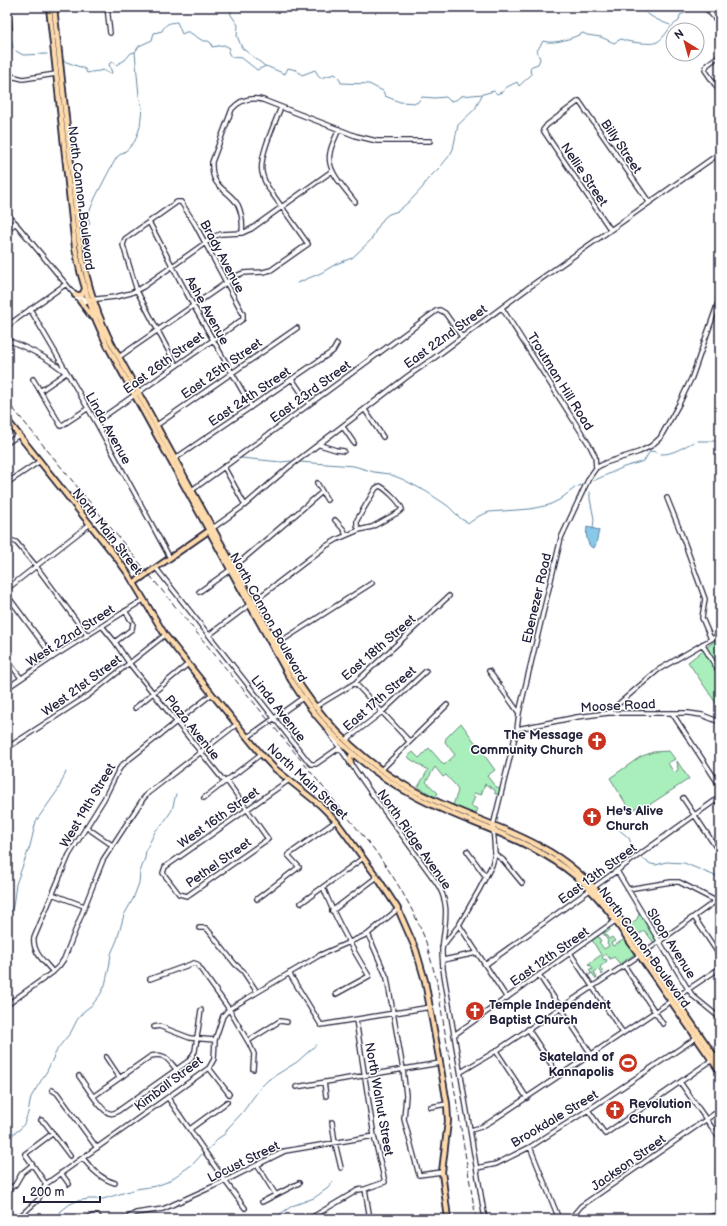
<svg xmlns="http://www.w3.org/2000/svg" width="727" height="1226" viewBox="0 0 727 1226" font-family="'Balsamiq Sans',sans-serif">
<rect width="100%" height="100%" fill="#fff"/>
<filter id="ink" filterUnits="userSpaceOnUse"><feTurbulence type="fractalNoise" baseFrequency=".025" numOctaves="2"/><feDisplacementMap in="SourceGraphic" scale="8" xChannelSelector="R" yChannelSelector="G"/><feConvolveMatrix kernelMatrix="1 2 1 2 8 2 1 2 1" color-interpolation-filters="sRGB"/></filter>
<g filter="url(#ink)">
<path fill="#a8efbb" stroke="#65887b" d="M716,640H720V709L688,662Z
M461,723L495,770L487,776L495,786L500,789L499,794H495V790L485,784L481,795L474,793L472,796L475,797L471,806L478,809L475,815L453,805L458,791L456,786L446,775L443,777L435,767L426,782L438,793L435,797L418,787L428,770L407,757L413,752L419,758L429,748L444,765L455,755L445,742L446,738Z
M669,751L675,759L668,763L674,773L678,770L677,761L689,779L643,809L637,807L631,812L610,778L640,757L653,752Z
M640,912L657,940L654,943L645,931L635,936L628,927L637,919Z
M609,928L610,930L605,934L609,939L612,937L615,941L611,943L613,946L625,939L635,954L620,964L614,957L610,959L606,954L602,957L604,960L606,959L607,961L600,967L603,973L602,975L598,969L594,972L597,978L596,979L592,973L589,975L591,973L589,970L591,968L592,970L593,969L591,965L590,966L588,964L601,955L592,940L598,936L601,941L599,942L604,949L609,946L607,943L608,941L603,933Z"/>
<path fill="#88c8e9" stroke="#5f86a3" d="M587,527L599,530L596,544L594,548L591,547C586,542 586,533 587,527Z"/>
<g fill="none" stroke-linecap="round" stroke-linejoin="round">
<path stroke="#5f86a3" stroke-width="1" d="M230,7L231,15L238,25L237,36L242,48L265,66
M640,7C648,16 659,21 670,25
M7,36L11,37L13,48
M16,51L23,55L47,54
M64,61L85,69L87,73C93,71 98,72 103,70L110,74L112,73L109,64L112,62L116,65L125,60L131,53L135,52L139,46L152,40L154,33L162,31C166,23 169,23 177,22L182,34L186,32H189L203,41H208L211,43L212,47L224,45L230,48L228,52L231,57L242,58L257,70L266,66L285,74L288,68L296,70L302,75L315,70L320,78L335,74L339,78L341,83L369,84L383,91L385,96L400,102L417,103L422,97L435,98L446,97L450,101L456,100L461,96L483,94L494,91L497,94L504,91L505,88L517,82L519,86L531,75L530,68L532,66L538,64L540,59L537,51L543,41C554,45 573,38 583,33L587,35L601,37L614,43L621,39C628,42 632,42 640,43C649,43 656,46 663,37C670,29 669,27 679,21L680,15L685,13L690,7
M89,225L90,223L88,217L90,210L95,198L110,169L117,157L128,149L135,141L140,127L142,107L139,96L135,52
M297,283L321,273L336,264L352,258L371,240L376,230L384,218L389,214L398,211L412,199L423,187L426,181L441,166L450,155L453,149L458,125L475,109L482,95
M698,441H720
M661,454C673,455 684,446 694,442
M241,458L281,462L291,461
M299,462L354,466L374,472L389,474L402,479L427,492L448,506L461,519L469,523L479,516L489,512L530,509L549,505L559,500L576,487L582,485
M593,481L624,467L644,461L650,451L657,452
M590,492V499L594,519L593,529
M611,823L629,838L635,855
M640,857L651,864L656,865L666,862L684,863L720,878
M7,920L13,906L16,884L30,846L36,821L58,790L66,772
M7,1142L14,1133L19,1130L24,1124L28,1113L31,1097L47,1071L58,1048L71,1032L77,1020L84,1011L92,1005L100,995L105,985L109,968L111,954L117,940L124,915L133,899L139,883L140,872L145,858L146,850L156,830L162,825L172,810L176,794
M207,1150L214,1144L217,1139L225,1134L228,1128L242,1113L261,1087L268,1080L297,1062L316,1045
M57,1219L61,1211L70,1204L77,1201L89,1199H103L136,1189L156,1186L167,1182L193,1164L203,1153
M269,1219L280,1214L292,1206L314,1198L328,1188L333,1182"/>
<g stroke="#22223b" stroke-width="6">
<path id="minor" d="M8,7L10,28
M107,7L110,33
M705,7L720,24
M720,55L707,65L705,70L720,92
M7,75L23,79L56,74
M339,129C336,137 331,145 330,153C326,171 345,188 355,202
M7,213L80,301L85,302L88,300
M149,222L193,305L251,406
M610,229L543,130L547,125L579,101L649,202
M7,230L16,223
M242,233C243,224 242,214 238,205C227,187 211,190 212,162L232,109C241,99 251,97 263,100L356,136L377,141H430
M78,296L88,300L115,297L131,293L143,287L215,236L221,234L242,233L251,229L332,171
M502,308L590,446L595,456L596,468
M30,309L96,422L170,558
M7,326L66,284
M7,340C28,348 49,358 66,373L40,391
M119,357L236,276L243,273L263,272L271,270L308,244L269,189C266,184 263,178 262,172C259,156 275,123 281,107
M33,379L61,426L87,409
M292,379L309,404
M365,410L383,437
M96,422L243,319V314L195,224L181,202H177L125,239L123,245L137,291L176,365
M157,425L297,328
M343,427L354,443
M7,443L19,435
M320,445L336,450L344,451
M173,460L333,351L337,344
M224,467L245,505
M7,483L40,461
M317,483L327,500
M380,486C386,489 400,502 402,509L399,512L372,527L359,530L357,525V520L376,488Z
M192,490L224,467L436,311L440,310L445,313L462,337
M667,498L681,533L705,599L702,618L711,639
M335,520L344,530L346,535
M213,528L245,505L289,467L408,376L434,358L528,288L720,153
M7,541L10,540L16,542L36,566L87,635
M234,567L322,492
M156,568L308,761L311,764H316L339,748
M7,589L90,524
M199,592L230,570
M7,595L53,657
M125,611L131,620
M102,626L115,642L129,663L224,781H227L268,839L187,896L179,894L163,873L165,867L289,780
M209,635L253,602L326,546L338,539L359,530
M115,642L132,629L133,623
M702,644L720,673
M275,645L372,583
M7,660L21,678
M489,671L519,713
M355,683L409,741
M7,688L53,657L143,600
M212,694L122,765L118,771L104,799L69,855L34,938C32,952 45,962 53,972L59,966L64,959L103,860L143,799L148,793L237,724
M315,707L355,683L449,596
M135,708L188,664
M608,713L658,670L720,634
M672,713L720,786
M517,729L577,717L608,713H688L702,715L720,722
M328,731L372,794L436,882C452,905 444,924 442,951C442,957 443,963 443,969L485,1219
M248,737L304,697
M346,740L382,712L426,671
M7,748L89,695L165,635
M381,770L447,705
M204,798L261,754
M683,798L720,853
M86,827L112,845
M467,851L486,877
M495,854L503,860L522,883
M617,871L688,989L693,996L720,1018
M323,887C335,918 351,947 369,976L336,994
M628,889L671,882H679L716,901
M52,894L84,906
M257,899L299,867L288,855L336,821
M301,903L363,858
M332,911L377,877
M694,917L720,956
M459,925L507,998
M199,928H206L208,930L235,964L243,971L257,992
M368,934L387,978L403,1069L406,1095L404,1119L419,1175L442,1172
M442,947L459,925L479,890L492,865L495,854L493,826L517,729L519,713L561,538L589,478L596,468L605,463L639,452L651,446L660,438L679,404L692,377L720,297
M570,953L623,1033
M443,960L477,953
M485,965L720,797
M624,965L663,1024
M289,973L321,1025L431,1007
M539,975L591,1054
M150,979L194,963L197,964L229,1009L250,1045L254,1054L253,1069
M675,998L720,968
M7,1005L53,972
M154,1027L159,1026L190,1038L215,1040
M528,1029L559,1076
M454,1035L615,921
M248,1041L280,1021L287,1022
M496,1051L527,1098
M106,1057L120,1078
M209,1068L229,1094
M461,1072L496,1051L643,953L720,898
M79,1076C85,1084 101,1111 109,1113C112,1114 115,1113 118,1111L190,1060L195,1051L201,1010
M324,1082L326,1096
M680,1082L720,1139
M296,1087L440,1063
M52,1090L57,1093L97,1148
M94,1096L151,1056C166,1053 168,1060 177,1070
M168,1098L225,1181L245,1208
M430,1107L447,1104
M588,1110L605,1134L712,1060
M41,1120L45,1123L70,1156
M332,1122L335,1143L341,1168
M190,1129L227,1102
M471,1130L481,1127L490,1122L671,1001
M530,1147L559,1219
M83,1158C91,1169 101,1179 115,1183
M257,1165L276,1195
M477,1168L496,1164L530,1147L588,1110L696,1038
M61,1173L69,1184
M46,1184L25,1154L53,1133
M365,1189L370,1219
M7,1190L15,1185L22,1173L32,1165
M262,1202L299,1183
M18,1218L38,1200L46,1184L209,1068L214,1059L215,1040L223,1016L229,1009L320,955L368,934L398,909
M86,1219L93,1216L99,1217L100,1219
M125,1219L136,1213L163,1209L225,1181L285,1151L374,1136
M309,1219L358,1190L365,1189L385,1182L374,1136L356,1020
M570,1219L581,1206L720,1110"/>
</g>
<g stroke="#22223b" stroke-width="8">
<path id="major" d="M49,7L75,247C81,281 92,314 107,345L291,680C322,730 366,771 418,798C466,823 521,836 565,868C582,880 597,896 610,913L720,1072
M54,7L79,239C85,276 95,312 113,346L270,633C280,651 290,670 302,688C330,730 370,767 415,791C458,814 508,827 550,852C577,868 598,890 617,915L720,1064
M75,295H82L85,289
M80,301L92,317
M7,420L116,557L129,575L165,635L212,694L261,754L274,768L320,805L336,821L377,877L398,909L416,950L425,981L440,1063L447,1104L448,1121L442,1172L448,1219
M134,583L210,530
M351,764L350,760L351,756L355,755
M706,1219L720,1215"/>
</g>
<use href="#minor" stroke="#fff" stroke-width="3.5"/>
<use href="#major" stroke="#fedbac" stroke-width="4.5"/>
<path stroke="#22223b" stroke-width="1" stroke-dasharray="6 3" stroke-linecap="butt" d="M7,401L373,848C394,876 412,906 425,939C429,952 432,965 436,978L476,1219"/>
</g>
</g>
<defs>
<g id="church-disc" transform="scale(1)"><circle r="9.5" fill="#c8321e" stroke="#fff"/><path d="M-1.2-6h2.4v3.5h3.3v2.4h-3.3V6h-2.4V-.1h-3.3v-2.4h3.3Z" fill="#fff"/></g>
<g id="stadium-disc" transform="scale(1)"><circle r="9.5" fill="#c8321e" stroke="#fff"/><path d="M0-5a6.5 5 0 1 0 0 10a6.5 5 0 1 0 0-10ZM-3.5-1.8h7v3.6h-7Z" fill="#fff"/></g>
</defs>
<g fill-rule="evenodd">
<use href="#church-disc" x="597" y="741"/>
<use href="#church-disc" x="592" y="817"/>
<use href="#church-disc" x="475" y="1011"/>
<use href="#stadium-disc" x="628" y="1063"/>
<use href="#church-disc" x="615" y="1110"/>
</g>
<g text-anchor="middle" stroke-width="3" stroke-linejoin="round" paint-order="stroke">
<g font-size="13" fill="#22223b" stroke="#fff">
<text transform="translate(622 146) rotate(56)" y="5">Billy Street</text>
<text transform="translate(585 174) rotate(56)" y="5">Nellie Street</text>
<text transform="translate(82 198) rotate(83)" y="5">North Cannon Boulevard</text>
<text transform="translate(223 256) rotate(62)" y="5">Brady Avenue</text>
<text transform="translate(208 310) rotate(61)" y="5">Ashe Avenue</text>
<text transform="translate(445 336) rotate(-36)" y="5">East 22nd Street</text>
<text transform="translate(163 362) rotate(-36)" y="5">East 26th Street</text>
<text transform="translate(221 368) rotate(-35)" y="5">East 25th Street</text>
<text transform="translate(561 381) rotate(58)" y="5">Troutman Hill Road</text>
<text transform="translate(310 391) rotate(-36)" y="5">East 23rd Street</text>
<text transform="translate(249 396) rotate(-34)" y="5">East 24th Street</text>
<text transform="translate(109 428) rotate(61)" y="5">Linda Avenue</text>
<text transform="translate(108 531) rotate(52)" y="5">North Main Street</text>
<text transform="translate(536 598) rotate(-77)" y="5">Ebenezer Road</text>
<text transform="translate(269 617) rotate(61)" y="5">North Cannon Boulevard</text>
<text transform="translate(70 635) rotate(-33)" y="5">West 22nd Street</text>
<text transform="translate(378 647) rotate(-41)" y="5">East 18th Street</text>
<text transform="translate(81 685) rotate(-36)" y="5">West 21st Street</text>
<text transform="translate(379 698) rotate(-41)" y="5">East 17th Street</text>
<text transform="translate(618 705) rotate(-3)" y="5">Moose Road</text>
<text transform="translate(279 708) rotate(52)" y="5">Linda Avenue</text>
<text transform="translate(193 727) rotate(51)" y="5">Plaza Avenue</text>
<text transform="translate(308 781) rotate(43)" y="5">North Main Street</text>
<text transform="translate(87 805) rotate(-59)" y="5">West 19th Street</text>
<text transform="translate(218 817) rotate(-35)" y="5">West 16th Street</text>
<text transform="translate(415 839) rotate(55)" y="5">North Ridge Avenue</text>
<text transform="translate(218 862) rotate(-35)" y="5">Pethel Street</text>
<text transform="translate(597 873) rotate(-36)" y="5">East 13th Street</text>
<text transform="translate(672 943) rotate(58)" y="5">Sloop Avenue</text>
<text transform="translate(645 947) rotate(54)" y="5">North Cannon Boulevard</text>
<text transform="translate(549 956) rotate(-35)" y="5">East 12th Street</text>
<text transform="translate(168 1083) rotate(-37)" y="5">Kimball Street</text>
<text transform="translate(380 1099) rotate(80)" y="5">North Walnut Street</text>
<text transform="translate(554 1118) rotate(-31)" y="5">Brookdale Street</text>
<text transform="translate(243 1161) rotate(-26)" y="5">Locust Street</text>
<text transform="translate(628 1162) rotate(-35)" y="5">Jackson Street</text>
</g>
<g font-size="13" font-weight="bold" fill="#22223b" stroke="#fff" text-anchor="start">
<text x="583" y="739" text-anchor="end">The Message<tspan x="583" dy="15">Community Church</tspan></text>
<text x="606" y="815">He's Alive<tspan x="606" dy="15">Church</tspan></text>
<text x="489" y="1009">Temple Independent<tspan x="489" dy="15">Baptist Church</tspan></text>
<text x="614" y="1061" text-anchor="end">Skateland of<tspan x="614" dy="15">Kannapolis</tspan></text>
<text x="629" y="1108">Revolution<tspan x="629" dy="15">Church</tspan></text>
</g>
</g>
<rect width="727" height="1226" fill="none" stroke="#fff" stroke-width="24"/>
<rect x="12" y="12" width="703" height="1202" fill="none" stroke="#22223b" stroke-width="1.5" filter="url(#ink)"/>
<g transform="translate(685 42) rotate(323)"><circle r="19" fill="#ffffff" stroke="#a7a7b1"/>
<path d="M0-3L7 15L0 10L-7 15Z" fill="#c8321e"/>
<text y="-6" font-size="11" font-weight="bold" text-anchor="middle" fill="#22223b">N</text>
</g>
<path d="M24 1196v6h76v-6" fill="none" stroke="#22223b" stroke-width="2"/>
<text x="30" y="1196" font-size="12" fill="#22223b" stroke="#ffffff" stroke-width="3" paint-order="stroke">200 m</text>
</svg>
